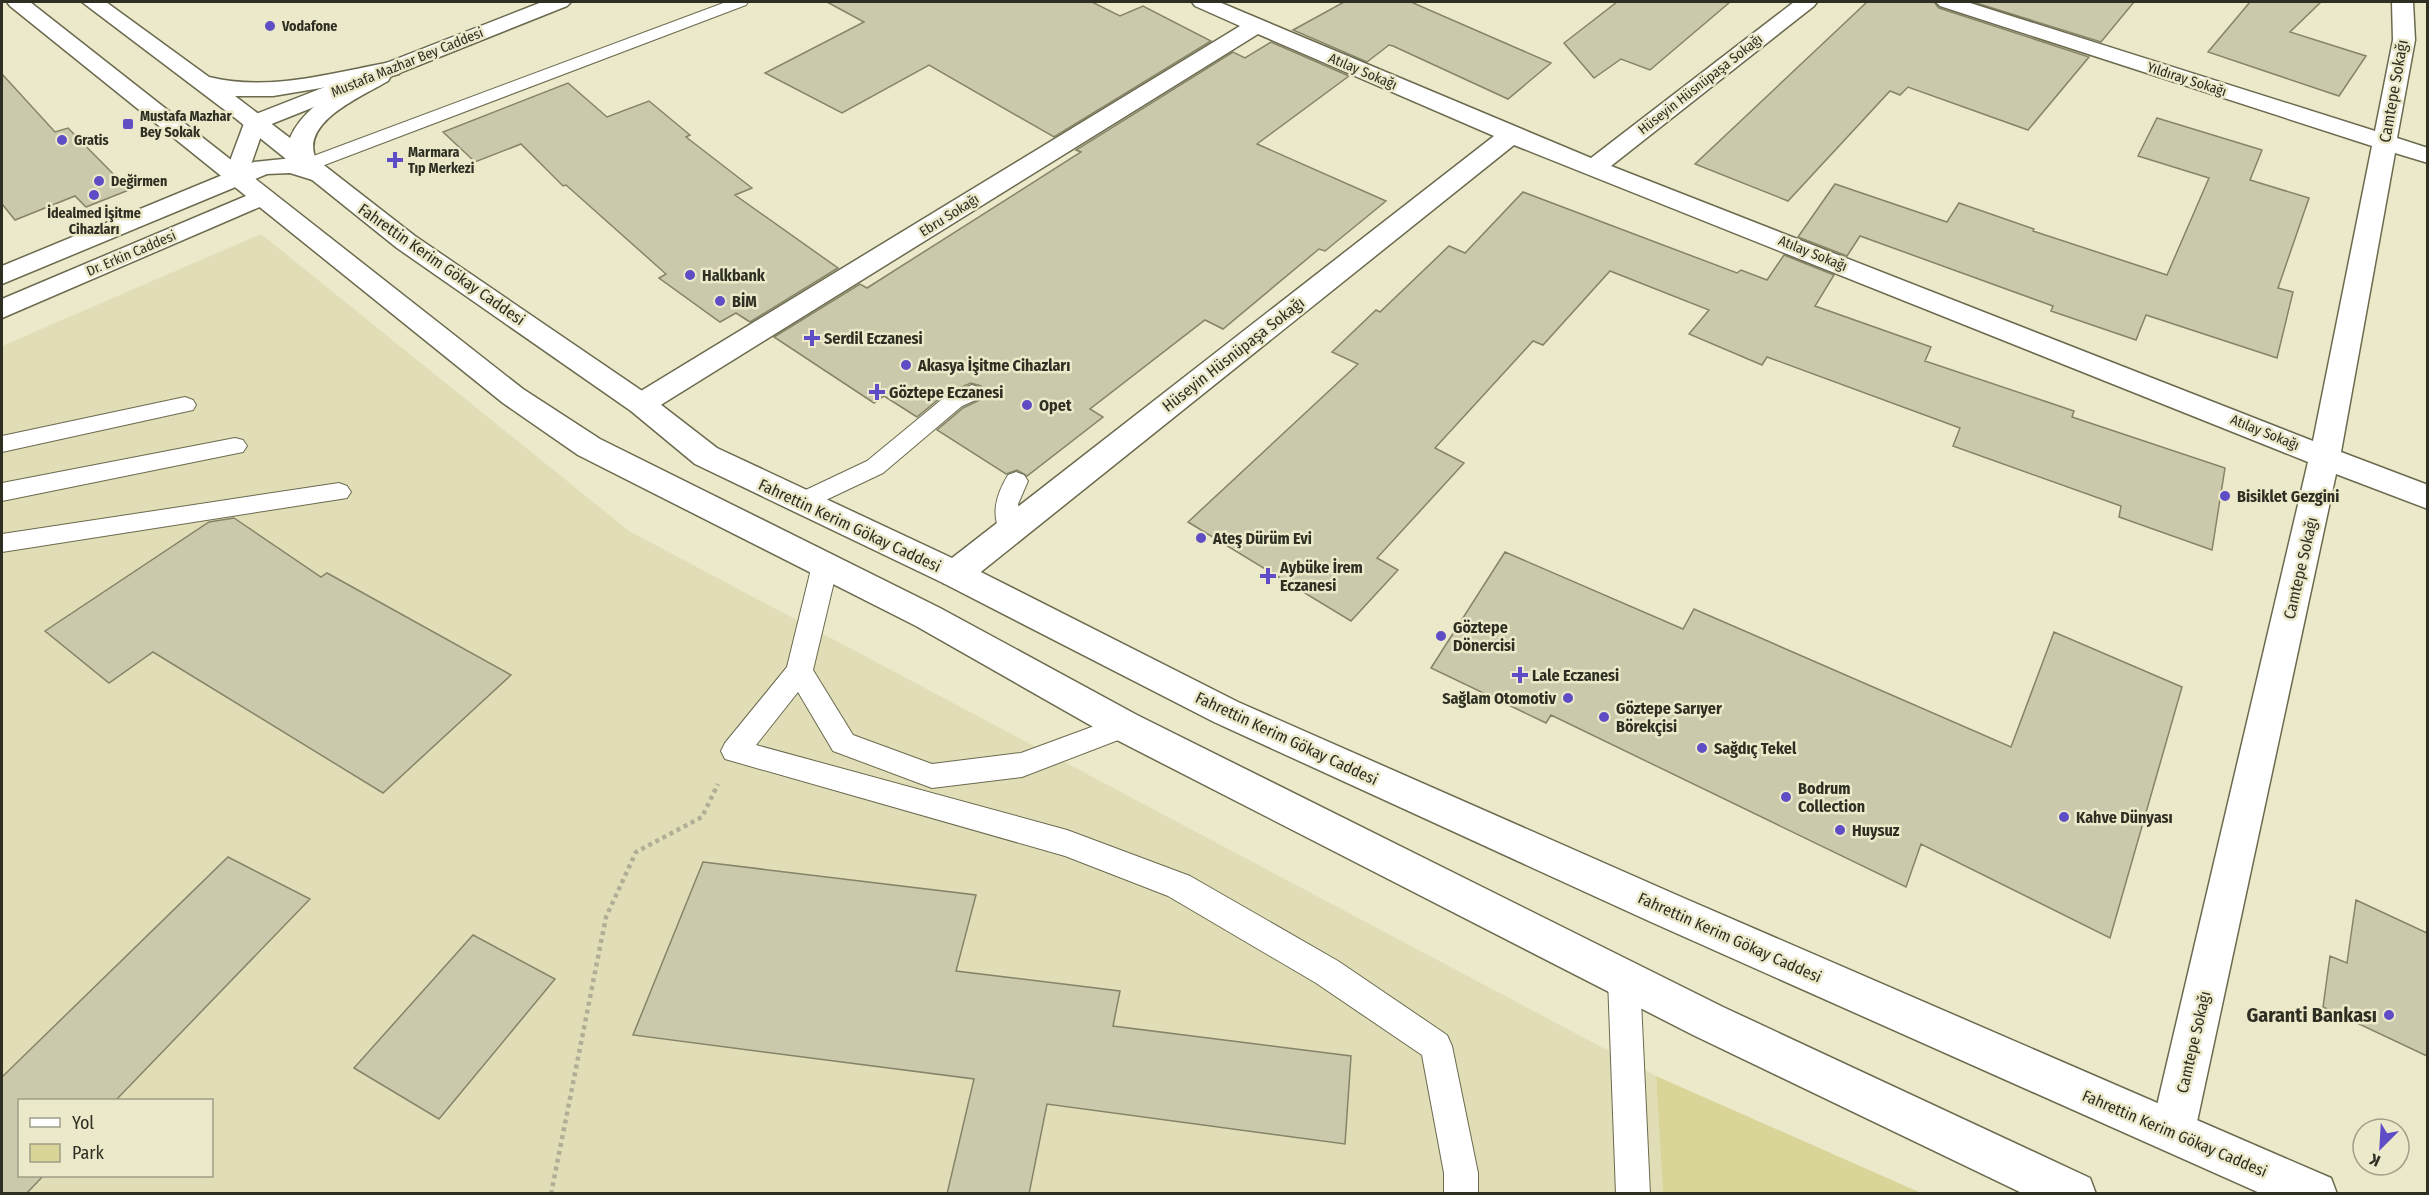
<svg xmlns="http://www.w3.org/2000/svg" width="2429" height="1195" viewBox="0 0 2429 1195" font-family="'Fira Sans Condensed',sans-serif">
<rect width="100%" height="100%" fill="#ebe9ca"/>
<path fill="#e0ddb7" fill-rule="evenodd" d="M261,234L629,531L1656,1076L1663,1193H2V346ZM20,1100H212V1176H20Z"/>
<path fill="#d9d599" d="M1656,1076L1921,1193H1663Z"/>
<path fill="#cbc9ab" stroke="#868468" stroke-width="1.5" d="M827,2H1092L1120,16L1143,6L1211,41L1054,137L929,65L842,113L765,73L864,22Z
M1344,2H1411L1551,63L1508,99L1393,46L1389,45L1367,62L1293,30Z
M1617,2H1730L1650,70L1621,59L1594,78L1564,43Z
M1867,2H1934L1939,8L2089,57L2028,130L1908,87L1900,95L1890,91L1788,201L1695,164Z
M1973,2H2134L2101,42Z
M2250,2H2321L2290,32L2366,56L2339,96L2208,52Z
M1271,42L1349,76L1257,144L1386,201L1325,251L1319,249L1223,329L1205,320L1090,409L1103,417L1027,476L1017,470L1006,474L937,430L963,408L982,399L985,392L981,386L971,383L945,394L917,417L884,396L874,403L774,337L860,284L867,288L1081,152L1076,150L1233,52L1245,58Z
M2,74L55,132L68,128L129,190L86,207L75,196L15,220L2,204Z
M568,83L607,117L649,101L690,135L686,137L752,188L735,195L838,268L750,322L736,313L720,322L659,278L666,274L566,185L563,186L521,144L475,162L443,132Z
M2157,118L2262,150L2250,180L2309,198L2278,288L2293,292L2277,358L2146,315L2136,340L2051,311L2053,306L1860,236L1847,256L1798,237L1835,184L1947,222L1959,203L2034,229L2033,231L2167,275L2209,178L2138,156Z
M1523,192L1737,273L1741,270L1767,280L1784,255L1834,275L1815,306L1931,347L1925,361L2074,411L2072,417L2225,468L2212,550L2119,517L2121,506L1953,446L1960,428L1767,357L1762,365L1689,334L1709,310L1610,271L1543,345L1533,341L1435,448L1464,463L1377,558L1398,570L1351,621L1188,522L1358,364L1332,352L1376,310L1380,312L1449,246L1465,253Z
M234,518L321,577L327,573L511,675L383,793L153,652L109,683L45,631L209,522Z
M1505,552L1683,629L1694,609L2011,747L2054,632L2182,687L2110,938L1921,844L1906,887L1551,715L1546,723L1431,668Z
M228,857L310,899L115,1101H20V1176H43L26,1194H2V1077Z
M703,862L976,895L956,971L1120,991L1113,1026L1351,1056L1345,1144L1047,1104L1029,1194H947L974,1079L633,1035Z
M2356,900L2427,933V1056L2323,1007L2330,956L2347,963Z
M473,935L555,979L439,1119L354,1068Z"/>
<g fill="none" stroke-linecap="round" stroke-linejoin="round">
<g stroke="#6b6a4e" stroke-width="2">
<path id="service" d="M726,2H748L746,5L314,169L307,171L298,165L300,161Z
M972,385L980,388L983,393L980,398L962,406L883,473L809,508L801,511L793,508L789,502L793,496L867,461L946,396Z
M185,397L193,400L196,405L193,410L2,452V436Z
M235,438L243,440L247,446L243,452L2,501V483Z
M1016,472L1024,475L1028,481L1018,504L1023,530L1020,536L1011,539L1002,536C990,515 996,495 1008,475Z
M339,483L347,486L351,492L347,498L2,552V534Z
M825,555L834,558L838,565L813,670L853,735L932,764L1021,753L1124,715L1134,718L1138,726L1134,734L1022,777L932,788L833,751L798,692L756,745L1067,830L1190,876L1338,961L1447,1035L1452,1046L1478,1173V1194H1444V1173L1422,1055L1316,983L1168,896L1065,856L725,759L721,751L725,743L787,667L812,565L816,558Z
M1624,964L1635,968L1640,979L1650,1194H1616L1608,979L1613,968Z"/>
</g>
<g stroke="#6b6a4e" stroke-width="3">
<path id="minor" d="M1192,2H1219L1591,158L1794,2H1817L1814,6L1611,166L2313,441L2372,146L1940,6L1936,2H1967L2375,131L2393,40L2392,2H2413L2415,40L2397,138L2428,148V163L2395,153L2341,452L2428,485V509L2336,474L2195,1131L2188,1146L2173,1153L2158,1146L2151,1131L2308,462L1514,145L967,583L955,586L943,583L939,574L943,565L1494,136L1258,34L651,411L641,414L631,411L626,404L631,397L1240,26L1195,6Z"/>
</g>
<g stroke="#6b6a4e" stroke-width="3">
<path id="tertiary" d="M293,158L328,170L331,175L328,180L319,182L290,173L267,174L2,284V266L254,162Z
M260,190L269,193L273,198L269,203L2,318V299Z"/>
</g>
<g stroke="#6b6a4e" stroke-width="3">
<path id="secondary" d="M542,2H571L567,6L264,127L245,182L236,184L227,182L224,177L246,118Z"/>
</g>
<g stroke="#6b6a4e" stroke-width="3">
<path id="primary" d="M7,2H30L523,389L600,439L940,608L1137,715L1723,1007L2090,1178L2096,1194H2024L1693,1035L1111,737L916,626L578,455L503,403L10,6Z
M82,2H106L209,77C270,92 331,73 391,62L399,64L402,69L399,74L391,76L388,81C363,96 299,122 316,159L415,236L651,397L717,448L967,565L1238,702L1679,896L2331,1178L2337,1194H2262L1651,922L1214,722L943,583L695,464L631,411L397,248L230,114ZM351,83C326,97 301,112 290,138L235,96H273Z"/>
</g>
<path stroke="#b0af96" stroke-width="4.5" stroke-dasharray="4 4" stroke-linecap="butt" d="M551,1194L606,917L636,852L702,817L718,784"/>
<use href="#service" fill="#fff" fill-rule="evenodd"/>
<use href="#minor" fill="#fff" fill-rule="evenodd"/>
<use href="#tertiary" fill="#fff" fill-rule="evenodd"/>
<use href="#secondary" fill="#fff" fill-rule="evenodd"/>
<use href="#primary" fill="#fff" fill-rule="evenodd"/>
</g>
<g fill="#5f4dc6" stroke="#ebe9ca" stroke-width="2">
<circle cx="270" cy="26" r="6"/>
<rect x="122" y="118" width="12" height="12" rx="3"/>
<circle cx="62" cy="140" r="6"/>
<path d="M392 151h6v6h6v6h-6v6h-6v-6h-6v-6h6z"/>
<circle cx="99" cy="181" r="6"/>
<circle cx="94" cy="195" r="6"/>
<circle cx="690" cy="275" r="6"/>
<circle cx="720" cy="301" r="6"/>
<path d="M809 329h6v6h6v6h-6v6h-6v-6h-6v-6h6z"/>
<circle cx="906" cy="365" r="6"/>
<path d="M874 383h6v6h6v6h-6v6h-6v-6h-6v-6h6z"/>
<circle cx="1027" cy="405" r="6"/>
<circle cx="2225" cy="496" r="6"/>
<circle cx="1201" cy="538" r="6"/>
<path d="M1265 567h6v6h6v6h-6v6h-6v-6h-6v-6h6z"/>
<circle cx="1441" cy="636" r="6"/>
<path d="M1517 666h6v6h6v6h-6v6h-6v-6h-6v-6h6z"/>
<circle cx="1568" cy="698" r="6"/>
<circle cx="1604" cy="717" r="6"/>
<circle cx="1702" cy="748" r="6"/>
<circle cx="1786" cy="797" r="6"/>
<circle cx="2064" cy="817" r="6"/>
<circle cx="1840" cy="830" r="6"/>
<circle cx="2389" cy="1015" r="6"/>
</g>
<g text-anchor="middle" stroke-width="5" stroke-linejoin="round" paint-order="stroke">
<g font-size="14" font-weight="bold" fill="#2e2e22" stroke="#ebe9ca" text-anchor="start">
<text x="282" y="31">Vodafone</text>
<text x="140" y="121">Mustafa Mazhar<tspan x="140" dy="16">Bey Sokak</tspan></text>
<text x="74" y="145">Gratis</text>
<text x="408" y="157">Marmara<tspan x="408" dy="16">Tıp Merkezi</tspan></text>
<text x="111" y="186">Değirmen</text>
<text x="94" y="218" text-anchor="middle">İdealmed İşitme<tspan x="94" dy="16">Cihazları</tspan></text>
</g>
<g font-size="14" fill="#2e2e22" stroke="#ebe9ca">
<text transform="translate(407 62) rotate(-22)" y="5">Mustafa Mazhar Bey Caddesi</text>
<text transform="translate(1363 71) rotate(23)" y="5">Atılay Sokağı</text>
<text transform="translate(2187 79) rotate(18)" y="5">Yıldıray Sokağı</text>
<text transform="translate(1700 84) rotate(-38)" y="5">Hüseyin Hüsnüpaşa Sokağı</text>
<text transform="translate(949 215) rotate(-32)" y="5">Ebru Sokağı</text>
<text transform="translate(131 253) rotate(-23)" y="5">Dr. Erkin Caddesi</text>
<text transform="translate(1813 253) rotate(22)" y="5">Atılay Sokağı</text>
<text transform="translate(2265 432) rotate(22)" y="5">Atılay Sokağı</text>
</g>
<g font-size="16" fill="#2e2e22" stroke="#ebe9ca">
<text transform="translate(2393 91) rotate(-80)" y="6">Camtepe Sokağı</text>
<text transform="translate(442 264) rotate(35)" y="6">Fahrettin Kerim Gökay Caddesi</text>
<text transform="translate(1233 354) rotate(-38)" y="6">Hüseyin Hüsnüpaşa Sokağı</text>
<text transform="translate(850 525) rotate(25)" y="6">Fahrettin Kerim Gökay Caddesi</text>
<text transform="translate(2300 568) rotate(-77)" y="6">Camtepe Sokağı</text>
<text transform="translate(1287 738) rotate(25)" y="6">Fahrettin Kerim Gökay Caddesi</text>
<text transform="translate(1730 937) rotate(24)" y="6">Fahrettin Kerim Gökay Caddesi</text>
<text transform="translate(2193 1042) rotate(-77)" y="6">Camtepe Sokağı</text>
<text transform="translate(2175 1133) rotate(23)" y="6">Fahrettin Kerim Gökay Caddesi</text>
</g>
<g font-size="16" font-weight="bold" fill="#2e2e22" stroke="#ebe9ca" text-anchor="start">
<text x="702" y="281">Halkbank</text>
<text x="732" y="307">BİM</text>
<text x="824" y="344">Serdil Eczanesi</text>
<text x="918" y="371">Akasya İşitme Cihazları</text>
<text x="889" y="398">Göztepe Eczanesi</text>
<text x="1039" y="411">Opet</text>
<text x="2237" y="502">Bisiklet Gezgini</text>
<text x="1213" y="544">Ateş Dürüm Evi</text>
<text x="1280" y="573">Aybüke İrem<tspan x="1280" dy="18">Eczanesi</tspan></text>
<text x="1453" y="633">Göztepe<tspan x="1453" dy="18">Dönercisi</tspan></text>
<text x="1532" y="681">Lale Eczanesi</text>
<text x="1556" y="704" text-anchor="end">Sağlam Otomotiv</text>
<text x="1616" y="714">Göztepe Sarıyer<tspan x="1616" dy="18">Börekçisi</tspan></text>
<text x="1714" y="754">Sağdıç Tekel</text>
<text x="1798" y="794">Bodrum<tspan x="1798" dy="18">Collection</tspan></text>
<text x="2076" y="823">Kahve Dünyası</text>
<text x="1852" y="836">Huysuz</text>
</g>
<g font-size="20" font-weight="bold" fill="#2e2e22" stroke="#ebe9ca" text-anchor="end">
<text x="2377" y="1022">Garanti Bankası</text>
</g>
</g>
<rect width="2429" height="1195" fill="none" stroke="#2e2e22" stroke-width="6"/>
<rect x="18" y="1099" width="195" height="78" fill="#ebe9ca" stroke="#9f9e87" stroke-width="1.5"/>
<rect x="30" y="1118" width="30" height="9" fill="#ffffff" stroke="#9f9e87" stroke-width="1.5"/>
<text x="72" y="1129" font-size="18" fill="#2e2e22">Yol</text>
<rect x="30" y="1144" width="30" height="18" fill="#d9d599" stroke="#9f9e87" stroke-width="1.5"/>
<text x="72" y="1159" font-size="18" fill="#2e2e22">Park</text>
<g transform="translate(2381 1147) rotate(204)"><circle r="28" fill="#ebe9ca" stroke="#9f9e87" stroke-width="1.5"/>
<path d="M0-4.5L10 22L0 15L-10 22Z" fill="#5f4dc6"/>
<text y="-9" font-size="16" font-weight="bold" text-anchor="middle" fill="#2e2e22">K</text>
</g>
</svg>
